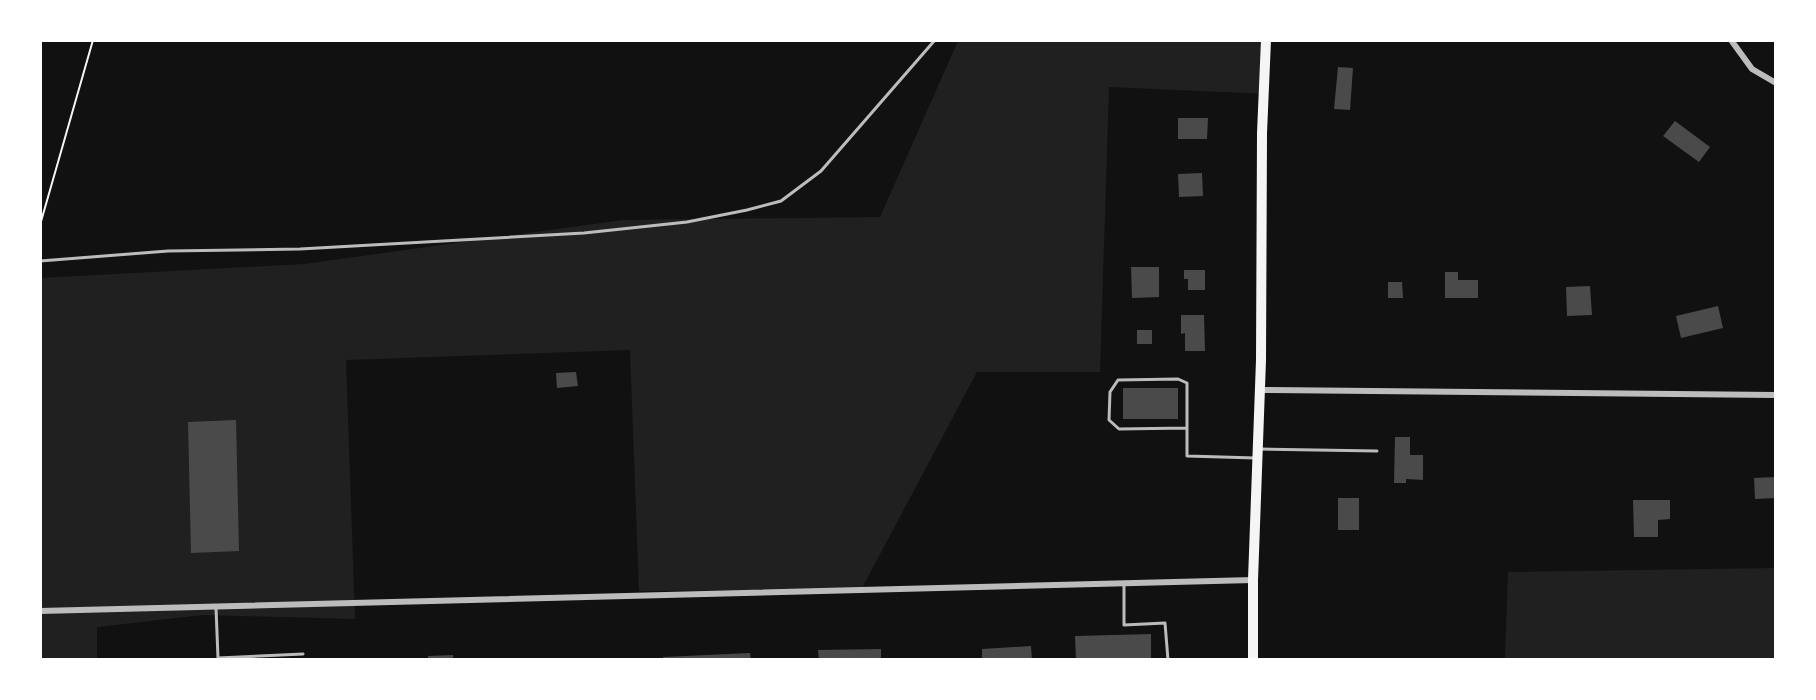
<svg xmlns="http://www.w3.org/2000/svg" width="1816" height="700" viewBox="0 0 1816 700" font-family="'Archivo Narrow',sans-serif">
<rect width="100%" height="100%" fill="#111"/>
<path fill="#202020" d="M958,41H1269L1268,94L1109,87L1100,372H977L861,590L639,591L630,350L346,360L355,619L203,615L97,627V659L41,660V278L304,264L623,220L880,217Z
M1775,568V659H1505L1508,572Z"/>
<path fill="#4a4a4a" d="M1338,67L1353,68L1350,110L1334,109Z
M1178,118H1208L1207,139H1178Z
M1675,121L1710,147L1699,162L1663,136Z
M1202,173L1203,196L1179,197L1178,174Z
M1131,267H1159V297L1132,298Z
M1184,270H1205V290H1188V279H1184Z
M1445,272H1458V280H1478V298H1445Z
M1388,282H1402L1403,298H1388Z
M1590,286L1592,315L1567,316L1566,287Z
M1718,306L1723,328L1681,338L1676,316Z
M1181,315H1204L1205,351H1185V333L1181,334Z
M1137,330H1152V344H1137Z
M576,372L578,386L557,388L556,373Z
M1123,388H1178V419H1123Z
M236,420L239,551L191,553L188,422Z
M1395,437H1410V455H1423V480L1406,479V483H1394Z
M1776,477V498L1755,499L1754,478Z
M1338,498H1359V530H1338Z
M1633,500H1670V519L1658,520V537H1634Z
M1151,634V660H1076L1075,636Z
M1031,646L1032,660H982V649Z
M881,649V660H819L818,650Z
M750,653L751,660H663V657Z
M453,655V660H428V656Z"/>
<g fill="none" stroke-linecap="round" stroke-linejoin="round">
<path stroke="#f5f5f5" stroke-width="2" d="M40,225L93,40"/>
<path stroke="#bcbcbc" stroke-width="3" d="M40,261L168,251L300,249L584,233L687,222L747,210L781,201L821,171L935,40
M1187,428L1119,429L1109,420L1110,392L1118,380L1178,379L1187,383V456L1256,458
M1260,449L1377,451
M1124,583V625L1165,623L1168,660
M216,608L218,658L303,654"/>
<path stroke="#bcbcbc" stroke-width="6" d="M1731,40L1752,69L1776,83
M1260,390L1776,395
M40,611L1253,580"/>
<path stroke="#f5f5f5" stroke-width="10" d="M1253,660V580L1261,360L1262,133L1266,40"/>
</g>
<rect width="1816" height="700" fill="none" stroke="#ffffff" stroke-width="84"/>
</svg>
